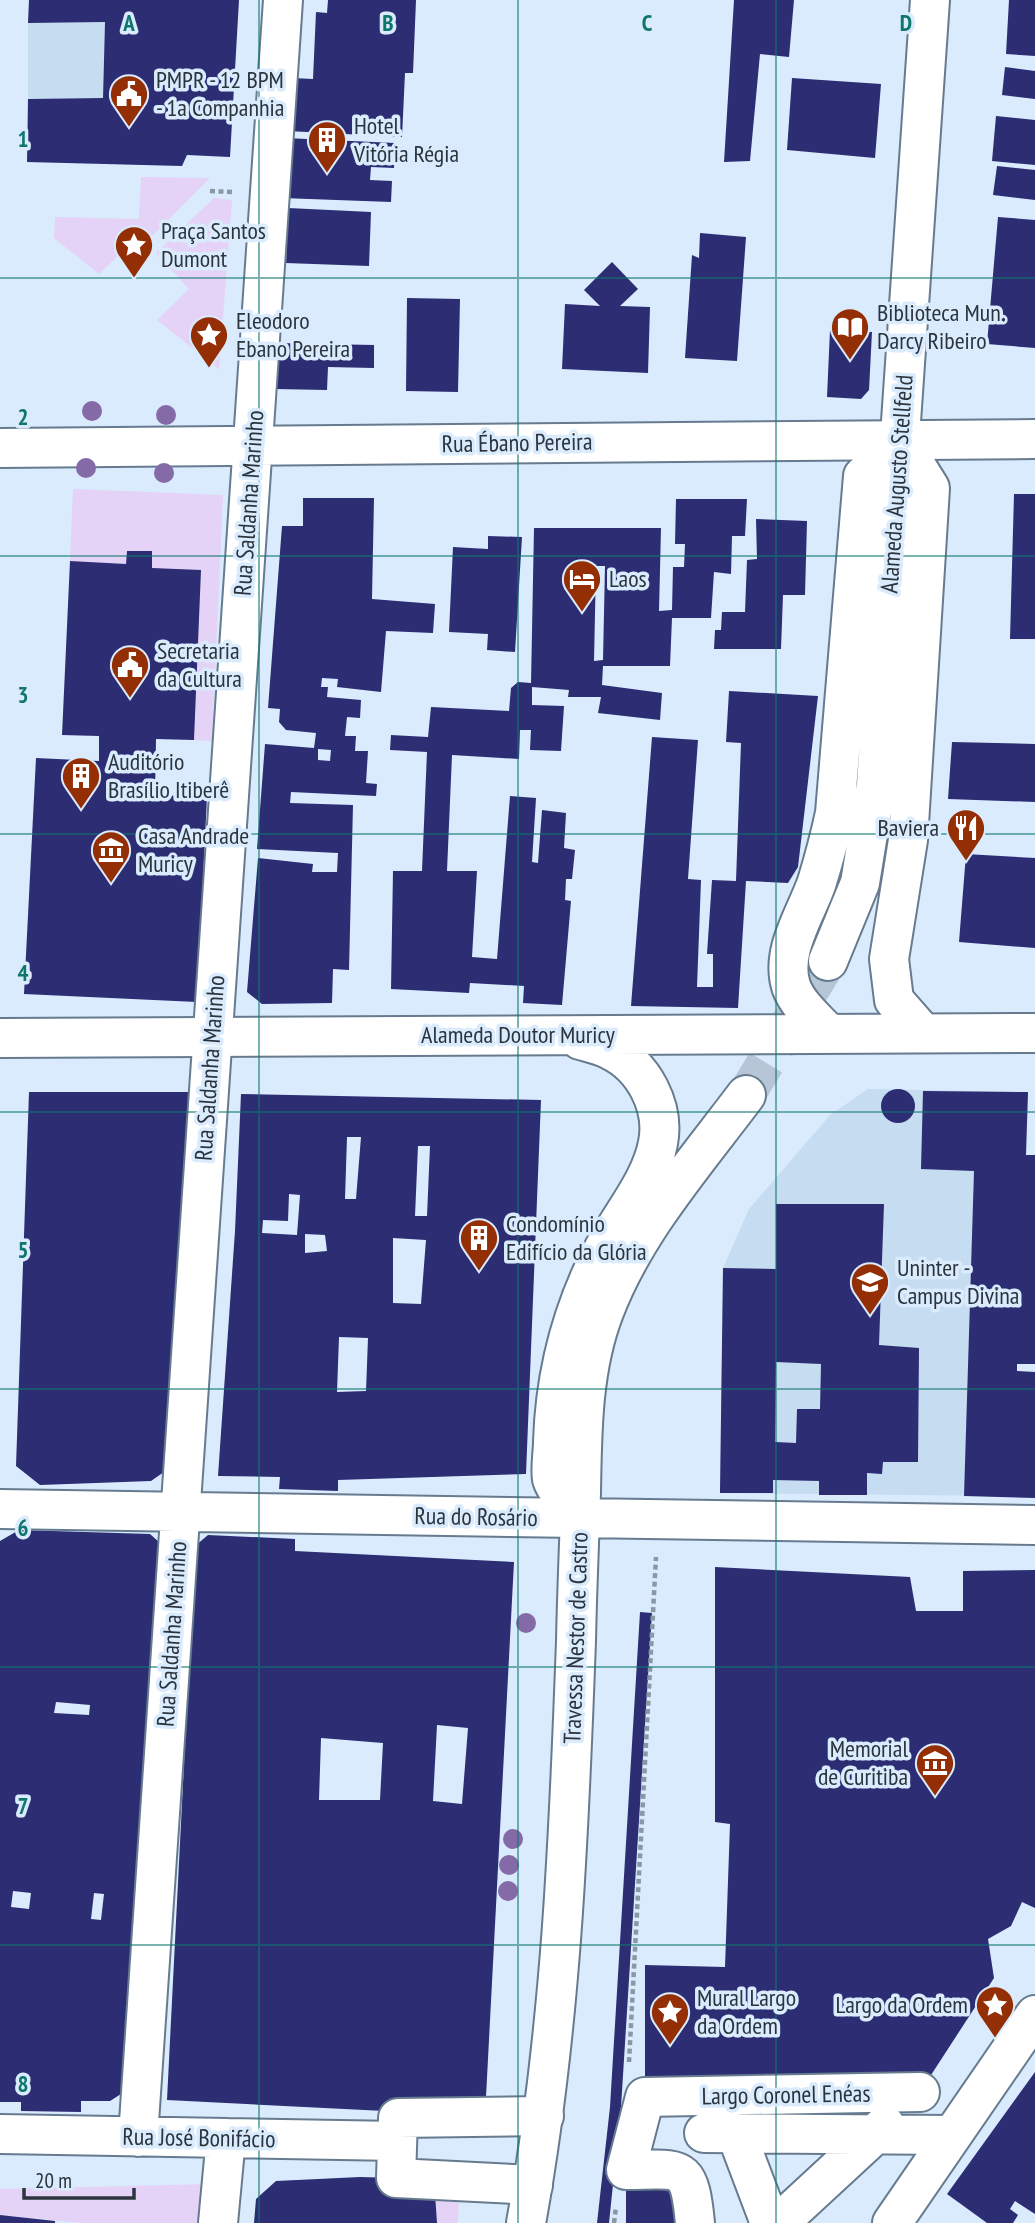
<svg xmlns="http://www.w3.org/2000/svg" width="1035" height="2223" viewBox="0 0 1035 2223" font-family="'PT Sans Narrow',sans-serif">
<rect width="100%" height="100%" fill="#d9ebfd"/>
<path fill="#c6dcf1" d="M105,22L103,98L28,99V23Z
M868,1089L1028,1092L1019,1261L1014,1496L720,1493L723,1268L749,1209L830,1115Z"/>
<path fill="#e5d2f7" d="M141,177L210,178L146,242L139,236L99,274L54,238L55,217L139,219Z
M214,198L232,200L219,369L157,320L189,289L156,253Z
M73,489L223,495L212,741L194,740L152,568V552L127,551L126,564L70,561Z
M434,2179L459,2197L458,2223H437Z
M212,2184L209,2223H81L0,2215V2189Z"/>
<path fill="#2c2d73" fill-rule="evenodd" d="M29,0H239L230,157L187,155L182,166L27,162L28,99L103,98L105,22L28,23Z
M328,0H416L413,73H405L402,137L288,131L292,78L313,79L316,12L327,13Z
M734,0H794L789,57L760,54L750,161L724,162Z
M1009,0H1035V56L1006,54Z
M1005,67L1035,71V99L1002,95Z
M792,78L881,84L875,158L787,150Z
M996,116L1035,120V165L992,161Z
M285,138L395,143L394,168L371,167L370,180L392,181L391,202L282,198Z
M997,166L1035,170V200L993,195Z
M288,208L371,212L369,266L286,263Z
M998,217L1035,220V348L987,344Z
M700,233L746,237L737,361L685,358L692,255L699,258Z
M612,262L638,289L620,306L650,307L648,373L562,369L565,304L600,306L584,290Z
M407,298L460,299L458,392L406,391Z
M830,330L872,332L869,390L861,399L827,397Z
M276,343L374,345V368L328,367L327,390L275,389Z
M1014,494H1035V639H1010Z
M303,498H374L372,599L435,604L433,633L386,631L381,692L337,687L338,679L322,678L321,687H328L327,697L361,700L360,718L347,717L345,736H356L355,751H368L366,783L377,784L376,796L291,792L290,803L353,805L349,970L333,969L332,1003L262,1004L247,992L258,858L313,864L312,872H337L338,853L257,849L265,744L314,748L316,733L286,730L279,722L280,709L268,708L282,526H303ZM318,749L331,750L330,761L318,760Z
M676,499H747L745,536H732L731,574L714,572L711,618H672L670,666H603L602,685L662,693L660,720L598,713L601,697H568L569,690L532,687V705L564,706L561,751L530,750L531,730H520L519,759L452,755L447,871H477L472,957L497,959L510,796L536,798L532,862L538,863L542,810L566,813L564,848L575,850L572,879H566L565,900L571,901L562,1005L523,1003L524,986L470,983L469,993L391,989L393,871H422L427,752L390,750L391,735L428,737L431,707L509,711L511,688L518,682L531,683L534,528H661L659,611L672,610L673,567H684L685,544H675ZM596,566H605L603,660L594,661Z
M756,519L807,521L805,595H783L781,649H714L715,630H721L722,612H745L747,560L757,559Z
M488,536L522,537L515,652L487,650L488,634L449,632L453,547L488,549Z
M127,551H152V568L201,570L194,740L156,739L155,795L207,797L197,1002L24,994L36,758L99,761V736L62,735L70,561L126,564Z
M729,691L818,696L798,867L788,883L746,881L738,1008L631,1006L652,737L698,740L688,879L701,880L697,987H713V954H707L712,880L736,881L741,743L726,742Z
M952,742L1035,744V802L948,799Z
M966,854L1035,858V948L959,942Z
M881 1106a17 17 0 1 1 34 0a17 17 0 1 1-34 0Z
M923,1091L1028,1092L1026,1155H1035V1364H1017V1371L1035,1372V1498L964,1496L974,1171L921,1169Z
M29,1092H194L174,1465L151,1481L40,1485L16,1466Z
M241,1094L541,1100L526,1474L338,1480V1491L279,1489L280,1477L218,1476L235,1231ZM347,1137H361L356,1199H345ZM418,1146H430L427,1216H415ZM289,1194L300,1195L297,1235L262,1233L263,1220L288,1221ZM305,1234L325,1235L327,1251L305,1253ZM393,1238L426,1240L421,1304L393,1303ZM339,1337L368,1338L366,1391L337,1392Z
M776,1204H884L879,1345L919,1348L918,1462H883L882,1474L867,1473V1495H819V1481L773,1480V1493H720L723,1268L776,1269ZM776,1362L821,1364L820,1409H797L796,1443L775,1442Z
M19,1530L150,1534L169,1551L121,2094L110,2101H81V2112L21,2111V2102H0V1541ZM56,1702L90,1705L89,1715L54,1713ZM13,1891L31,1893L29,1909L11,1907ZM94,1893L104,1894L101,1920L91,1919Z
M208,1535L295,1539V1551L514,1562L485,2116L167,2100L195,1546ZM437,1725L468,1728L462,1804L433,1801ZM321,1738L383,1743L380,1800H319Z
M715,1567L910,1577L916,1611H963V1571L1035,1570V1908L1022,1902L1011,1926L988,1939L994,1978L920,2092L645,2097V1965L725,1967L730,1824L715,1822Z
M640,1612L652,1613L621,2107L609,2223H597L610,2107Z
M1035,2072V2214L1015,2201L1010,2209L1018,2215L1013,2223H987L947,2194Z
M626,2170H674L695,2223H626Z
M360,2177L434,2179L437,2223H254L256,2199L276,2181Z
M0,2215L55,2221V2223H0Z"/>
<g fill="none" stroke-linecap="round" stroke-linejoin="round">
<path stroke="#b6c6d7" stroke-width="38" stroke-dasharray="38 19" stroke-linecap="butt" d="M746,1095L828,961"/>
<g stroke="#667b8f" stroke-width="42">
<path id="street" d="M0,448L1035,439
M0,1509L580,1518
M704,2133L952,2135
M736,2133L770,2223
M0,2134L397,2141
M138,2137L283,0
M533,2185L396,2178L398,2118L544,2116
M218,2223L226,2138
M695,2223C689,2161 682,2170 626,2170L645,2097L920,2092
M779,2223L885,2125
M892,2223L1035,2015"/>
</g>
<g stroke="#667b8f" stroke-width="42">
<path id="secondary" d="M900,440L930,488L908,840L889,959L894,1000L922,1032
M828,961L860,883L876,785L930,0
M828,1033C815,1019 797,1004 791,986C780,951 806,914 817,882C824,859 830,837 835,813L863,476L900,440
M0,1038L1035,1033
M580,1040C590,1043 601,1045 610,1050C644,1066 665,1107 658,1143C651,1182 619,1217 602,1252C571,1312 555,1374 553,1442C553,1452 550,1469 552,1479C556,1492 572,1507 580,1518
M580,1518L1035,1525
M526,2223C561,2031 569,1835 576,1641C577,1591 579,1542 581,1493C582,1433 582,1369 604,1312C634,1232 695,1163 746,1095"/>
</g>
<path stroke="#8a98a6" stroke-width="4.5" stroke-dasharray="5 3.5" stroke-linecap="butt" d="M210,191L232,192
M629,2062L656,1557
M614,2223L616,2207"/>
<use href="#street" stroke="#fff" stroke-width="38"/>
<use href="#secondary" stroke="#fff" stroke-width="38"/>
</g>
<g fill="#846aa7">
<circle cx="92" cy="411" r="10"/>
<circle cx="166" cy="415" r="10"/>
<circle cx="86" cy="468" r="10"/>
<circle cx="164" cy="473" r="10"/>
<circle cx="526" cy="1623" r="10"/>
<circle cx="513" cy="1839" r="10"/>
<circle cx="509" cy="1865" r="10"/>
<circle cx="508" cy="1891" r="10"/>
</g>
<path fill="none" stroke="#0f766e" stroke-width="2" stroke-opacity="0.55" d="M259,0V2223M518,0V2223M776,0V2223M0,278H1035M0,556H1035M0,834H1035M0,1112H1035M0,1389H1035M0,1667H1035M0,1945H1035"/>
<defs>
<g id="civic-pin" transform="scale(2.0125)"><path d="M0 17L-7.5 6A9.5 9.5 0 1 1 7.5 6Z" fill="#942e05" stroke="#d9ebfd"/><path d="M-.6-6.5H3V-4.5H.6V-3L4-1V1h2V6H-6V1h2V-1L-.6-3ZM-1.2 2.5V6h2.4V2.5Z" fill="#fff"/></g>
<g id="building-pin" transform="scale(2.0125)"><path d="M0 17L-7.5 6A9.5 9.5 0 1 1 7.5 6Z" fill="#942e05" stroke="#d9ebfd"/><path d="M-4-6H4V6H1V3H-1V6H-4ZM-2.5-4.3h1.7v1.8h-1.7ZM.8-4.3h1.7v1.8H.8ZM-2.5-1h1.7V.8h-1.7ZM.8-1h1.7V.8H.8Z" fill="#fff"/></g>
<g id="sight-pin" transform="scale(2.0125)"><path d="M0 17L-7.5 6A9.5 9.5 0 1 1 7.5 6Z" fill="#942e05" stroke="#d9ebfd"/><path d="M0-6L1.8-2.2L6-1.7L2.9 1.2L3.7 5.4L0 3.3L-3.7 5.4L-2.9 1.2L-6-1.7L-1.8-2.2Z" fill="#fff"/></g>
<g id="library-pin" transform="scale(2.0125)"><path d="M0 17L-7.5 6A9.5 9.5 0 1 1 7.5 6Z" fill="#942e05" stroke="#d9ebfd"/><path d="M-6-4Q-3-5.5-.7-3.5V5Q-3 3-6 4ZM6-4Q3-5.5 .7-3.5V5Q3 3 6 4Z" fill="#fff"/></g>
<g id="hotel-pin" transform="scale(2.0125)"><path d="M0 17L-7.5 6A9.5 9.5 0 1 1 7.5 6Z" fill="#942e05" stroke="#d9ebfd"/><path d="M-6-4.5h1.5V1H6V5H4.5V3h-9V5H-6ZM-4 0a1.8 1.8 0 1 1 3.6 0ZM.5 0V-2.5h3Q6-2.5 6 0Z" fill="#fff"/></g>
<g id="restaurant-pin" transform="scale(2.0125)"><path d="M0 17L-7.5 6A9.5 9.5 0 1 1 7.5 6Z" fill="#942e05" stroke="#d9ebfd"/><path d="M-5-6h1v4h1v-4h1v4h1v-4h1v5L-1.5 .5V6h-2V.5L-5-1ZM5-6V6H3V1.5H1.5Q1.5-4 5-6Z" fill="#fff"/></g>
<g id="museum-pin" transform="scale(2.0125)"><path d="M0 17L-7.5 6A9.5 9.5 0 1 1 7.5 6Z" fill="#942e05" stroke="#d9ebfd"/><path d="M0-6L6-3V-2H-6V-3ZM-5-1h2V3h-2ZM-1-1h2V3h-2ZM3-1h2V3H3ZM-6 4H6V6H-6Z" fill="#fff"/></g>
<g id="university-pin" transform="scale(2.0125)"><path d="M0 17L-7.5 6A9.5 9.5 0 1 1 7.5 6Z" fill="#942e05" stroke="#d9ebfd"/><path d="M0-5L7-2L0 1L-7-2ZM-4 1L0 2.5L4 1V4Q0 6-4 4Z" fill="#fff"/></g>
</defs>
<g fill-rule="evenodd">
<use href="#civic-pin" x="129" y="94"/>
<use href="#building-pin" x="327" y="140"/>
<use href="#sight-pin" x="134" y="245"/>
<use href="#library-pin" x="850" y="327"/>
<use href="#sight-pin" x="209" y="335"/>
<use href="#hotel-pin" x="582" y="579"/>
<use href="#civic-pin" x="130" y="665"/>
<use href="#building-pin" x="81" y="776"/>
<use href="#restaurant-pin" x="966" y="828"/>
<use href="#museum-pin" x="111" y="850"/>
<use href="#building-pin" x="479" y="1238"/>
<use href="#university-pin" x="870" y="1282"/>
<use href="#museum-pin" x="935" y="1763"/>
<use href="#sight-pin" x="995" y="2005"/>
<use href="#sight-pin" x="670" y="2012"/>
</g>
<g text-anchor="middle" stroke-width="7" stroke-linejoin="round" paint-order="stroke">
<g font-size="24" fill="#2b343d" stroke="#d9ebfd" text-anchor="start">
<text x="156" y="88">PMPR - 12 BPM<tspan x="156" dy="28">- 1a Companhia</tspan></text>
<text x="354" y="134">Hotel<tspan x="354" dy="28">Vitória Régia</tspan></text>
<text x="161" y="239">Praça Santos<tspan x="161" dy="28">Dumont</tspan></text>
<text x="877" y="321">Biblioteca Mun.<tspan x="877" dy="28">Darcy Ribeiro</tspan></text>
<text x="236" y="329">Eleodoro<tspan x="236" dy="28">Ebano Pereira</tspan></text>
<text x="609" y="587">Laos</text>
<text x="157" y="659">Secretaria<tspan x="157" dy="28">da Cultura</tspan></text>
<text x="108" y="770">Auditório<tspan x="108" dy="28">Brasílio Itiberê</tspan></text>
<text x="939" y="836" text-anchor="end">Baviera</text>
<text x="138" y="844">Casa Andrade<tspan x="138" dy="28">Muricy</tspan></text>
<text x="506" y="1232">Condomínio<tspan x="506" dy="28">Edifício da Glória</tspan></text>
<text x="897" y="1276">Uninter -<tspan x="897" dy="28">Campus Divina</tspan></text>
<text x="908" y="1757" text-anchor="end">Memorial<tspan x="908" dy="28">de Curitiba</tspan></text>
<text x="697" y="2006">Mural Largo<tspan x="697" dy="28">da Ordem</tspan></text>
<text x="968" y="2013" text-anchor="end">Largo da Ordem</text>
</g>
<g font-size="24" fill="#2b343d" stroke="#d9ebfd">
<text transform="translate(517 443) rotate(-1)" y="8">Rua Ébano Pereira</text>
<text transform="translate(897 484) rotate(-86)" y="8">Alameda Augusto Stellfeld</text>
<text transform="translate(249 503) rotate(-86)" y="8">Rua Saldanha Marinho</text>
<text x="518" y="1043">Alameda Doutor Muricy</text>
<text transform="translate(210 1068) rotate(-86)" y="8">Rua Saldanha Marinho</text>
<text transform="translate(476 1517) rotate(1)" y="8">Rua do Rosário</text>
<text transform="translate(172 1634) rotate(-86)" y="8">Rua Saldanha Marinho</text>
<text transform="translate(576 1638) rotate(-88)" y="8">Travessa Nestor de Castro</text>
<text transform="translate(786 2095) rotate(-1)" y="8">Largo Coronel Enéas</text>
<text transform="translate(199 2138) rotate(1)" y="8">Rua José Bonifácio</text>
</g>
</g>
<g font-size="23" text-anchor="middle" font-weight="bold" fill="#0f766e" stroke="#d9ebfd" stroke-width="7" stroke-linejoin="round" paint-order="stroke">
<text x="129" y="31">A</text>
<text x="388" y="31">B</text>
<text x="647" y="31">C</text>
<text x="906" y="31">D</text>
<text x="23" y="147">1</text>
<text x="23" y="425">2</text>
<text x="23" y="703">3</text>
<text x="23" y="981">4</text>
<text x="23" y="1258">5</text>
<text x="23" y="1536">6</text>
<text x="23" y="1814">7</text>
<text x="23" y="2092">8</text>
</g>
<path d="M24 2188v10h110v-10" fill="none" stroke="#2b343d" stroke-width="3.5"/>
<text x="35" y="2188" font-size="21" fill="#2b343d" stroke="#d9ebfd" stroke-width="5" paint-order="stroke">20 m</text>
</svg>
